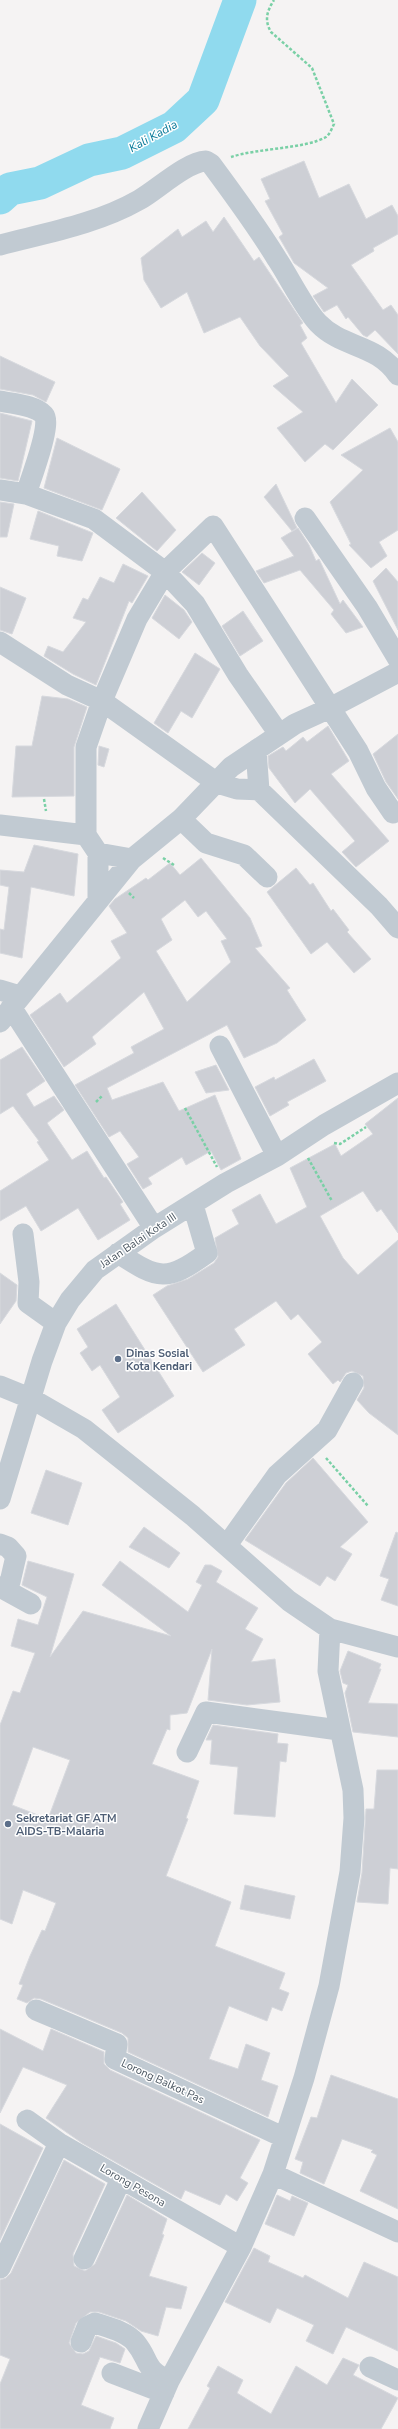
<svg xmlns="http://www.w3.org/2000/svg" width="398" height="2429" viewBox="0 0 398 2429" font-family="'Nunito Sans',sans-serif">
<rect width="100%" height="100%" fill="#f5f3f3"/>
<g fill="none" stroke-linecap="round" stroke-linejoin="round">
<path stroke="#90daee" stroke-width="33" d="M0,198L10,189L40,183L89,160L122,153L174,127L203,100L240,0"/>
</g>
<path fill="#cdcfd5" stroke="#d7d9de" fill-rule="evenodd" d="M304,161L319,198L349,184L366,219L392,205L398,216V234L373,248L374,251L351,265L383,310L391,305L398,315V354L375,330L367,337L363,335L348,317L346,319L337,305L324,312L313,296L328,288L294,263L279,237L283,234L265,201L270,199L261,179Z
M224,217L254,261L259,257L303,323L300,325L307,338L301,343L336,403L352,379L378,405L333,450L325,444L305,462L277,428L303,412L273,386L289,376L260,346L240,317L204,333L187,292L161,308L144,280L141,258L178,229L182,237L206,221L213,232Z
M0,356L55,382L46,402L33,395L0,389Z
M0,413L32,421L18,481L0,478Z
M390,428L398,442V530L379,542L387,556L371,568L349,545L351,544L330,502L363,470L341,455Z
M57,438L120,469L102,510L44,488Z
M276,484L297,528L292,531L264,497Z
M142,492L176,530L157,551L116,518Z
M0,502L14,504L7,537H0Z
M38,511L93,533L82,561L57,556L59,546L30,539Z
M298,528L309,545L316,561L319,559L340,604L343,600L363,627L346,633L331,614L334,610L300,570L264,583L256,571L294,556L281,538Z
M202,553L215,563L199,585L182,572Z
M123,564L148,576L132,603L129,601L96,685L73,674L44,656L48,646L63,652L86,622L73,618L83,598L88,600L100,577L114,583Z
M386,568L398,582V630L373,581Z
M0,587L26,598L12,634L0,630Z
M165,595L184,610L192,622L179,639L152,618Z
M243,611L263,641L240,656L222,626Z
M195,653L220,669L192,718L181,711L168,733L154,723Z
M42,696L68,699L87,707L74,747V796L12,797L16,746H32Z
M328,726L349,761L331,774L389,841L356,867L342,852L355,841L310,789L295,803L269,768L268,756L283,747L286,751L303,737L307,742Z
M398,734V799L386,782L373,754Z
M99,746L109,749L104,767L98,765Z
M34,845L78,854L74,896L31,887L22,958L0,953V929L4,930L9,887L0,885V870L24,872Z
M201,858L250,918L262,946L255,948L290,988L287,990L306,1020L277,1043L244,1058L227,1025L107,1088L112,1100L163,1082L179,1111L215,1095L241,1159L221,1170L211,1151L186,1165L182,1157L148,1178L152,1184L143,1189L127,1164L139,1157L120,1131L109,1137L75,1085L134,1053L131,1047L164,1029L144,992L92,1037L96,1044L64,1067L30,1015L60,993L67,1003L121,958L111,941L127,933L109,906L115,899L146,878L148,880L170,863L180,875ZM185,900L198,917L206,911L227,939L221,941L231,962L187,1002L156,951L172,940L161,919Z
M296,868L310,885L313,883L331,911L333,909L349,930L347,932L371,959L354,973L327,942L311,954L267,892Z
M22,1047L45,1081L26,1094L34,1107L54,1096L64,1110L47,1123L72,1160L87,1151L104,1178L106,1177L123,1202L120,1204L130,1220L98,1240L78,1208L41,1231L26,1206L0,1221V1191L49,1160L37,1142L39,1141L13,1106L0,1114V1060Z
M314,1059L326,1081L287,1102L289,1105L270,1116L255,1087L274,1077L275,1080Z
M216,1065L229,1090L206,1093L195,1072Z
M398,1098V1233L381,1209L377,1212L363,1191L320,1216L343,1258L358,1275L398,1240V1435L369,1413L357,1400L364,1388L363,1376L352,1371L346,1373L340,1382L338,1380L333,1384L308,1354L322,1342L298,1314L291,1320L276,1301L234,1329L245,1345L203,1372L153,1295L167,1286L188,1279L214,1263L218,1257L215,1238L239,1224L232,1210L260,1194L276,1224L307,1207L290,1168L335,1144L341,1156L373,1134L365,1124Z
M0,1273L17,1285L16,1301L0,1324Z
M116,1304L174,1396L118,1433L102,1410L120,1397L100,1365L92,1371L80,1353L88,1347L77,1329Z
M313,1458L368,1522L340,1547L352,1554L335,1581L327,1576L320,1586L245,1540L286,1483Z
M46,1470L82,1483L68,1525L31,1513Z
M144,1527L180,1553L169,1568L129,1547Z
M396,1532L398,1533V1606L381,1600L389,1579L380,1576Z
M28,1561L74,1574L50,1657L83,1611L171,1636L102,1585L120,1561L188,1612L202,1585L196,1582L205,1565H211L222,1571L216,1582L258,1608L245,1629L263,1639L251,1662L275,1659L280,1702L247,1705L208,1700L212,1649L187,1713L170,1715V1730L167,1729L152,1764L199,1781L186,1818L188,1819L166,1876L231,1902L215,1946L285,1973L279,1989L289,1993L282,2011L272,2007L267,2021L229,2006L209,2059L238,2069L246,2044L270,2053L261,2080L278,2086L268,2117L128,2052V2038L122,2033L41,1999L34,1998L27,2003L17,1999L23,1985L19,1984L30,1956L42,1930L45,1931L56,1903L23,1890L12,1924L0,1919V1725L13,1691L20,1693L35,1653L11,1646L18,1619L38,1625L47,1597L22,1585ZM33,1747L70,1760L48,1819L12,1805Z
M348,1651L381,1664L379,1669H381L368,1703L398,1704V1737L353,1732L345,1693L348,1685L343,1683L340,1671Z
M213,1725L278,1734L277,1743L288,1744L286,1762L280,1761L275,1817L234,1814L238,1767L210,1764L212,1740H206Z
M377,1770H398V1869L390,1868L388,1904L357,1902L362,1873L366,1809H374Z
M245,1885L295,1896L290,1919L240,1909Z
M0,2029L43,2051L51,2029L104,2052V2064L110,2070L260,2140L240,2178L248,2183L237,2201L226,2194L220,2205L185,2190L181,2199L82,2143L46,2118L67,2085L23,2067L0,2113Z
M331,2075L398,2099V2209L360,2191L377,2155L371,2152L373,2150L342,2139L324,2184L300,2173L303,2162L295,2159L311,2117L317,2118Z
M0,2124L43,2148L0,2240Z
M64,2160L105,2184L73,2254L74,2266L85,2271L95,2264L127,2195L167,2219L162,2234L164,2235L149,2276L187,2287L181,2309L166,2307L158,2336L141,2331L126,2321L99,2312H90L76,2323L69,2343L76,2353L83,2354L89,2351L96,2336L116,2343L125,2349L120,2363L100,2357L81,2405L114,2418L110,2429H0V2384L10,2359L0,2355V2280L6,2278L11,2273Z
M277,2195L290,2201L292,2196L308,2203L294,2236L265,2224Z
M254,2248L270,2256L268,2262L303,2278L305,2275L348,2298L364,2262L398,2277V2351L346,2327L333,2354L306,2341L314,2325L277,2308L270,2323L225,2302Z
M343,2358L359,2365L353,2375L398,2398L381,2429H188L210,2388L207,2386L218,2366L243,2380L237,2393L271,2414L296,2366L327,2385Z"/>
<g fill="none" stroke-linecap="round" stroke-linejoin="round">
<path stroke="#7ad0a6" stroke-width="2.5" stroke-dasharray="3 2" stroke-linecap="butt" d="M231,157C258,148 305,149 326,137C330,134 332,128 334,124L312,68L271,32C264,20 267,11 274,0
M44,799L46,811
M163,858L174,865
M129,893L134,898
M96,1102L103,1095
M185,1108L217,1167
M334,1143L340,1144L366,1127
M308,1158L332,1201
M326,1458L368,1506"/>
<path stroke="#c1cad2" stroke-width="21" d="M0,245C46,233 97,224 139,200C157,190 186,162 206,161L211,164C234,195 257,226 277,259C289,277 304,308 318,323C343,349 376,343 398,375
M0,401C13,404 35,405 44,415C52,424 30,481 26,494
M0,490L26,494L94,519L165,572L195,604L238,675L279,734
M305,518L367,607L398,659
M0,642L67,685L102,701L217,783L237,789L259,790L379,906L398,928
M256,750L259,790
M181,819L206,843L244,855L267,877
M0,825L86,835L98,853L132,859
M86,835V747L102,701L137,619L165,572L213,526L358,751L376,788L393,813
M98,899V853
M0,990L20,996
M11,1007L154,1228
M0,1022L132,859L181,819L231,767L295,724L330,708L398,672
M220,1046L277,1156
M23,1234L29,1282L28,1303L56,1323
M118,1253C159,1280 167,1282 207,1253L193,1205
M0,1386L32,1399L84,1429L193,1516L289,1601L330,1629L398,1647
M0,1499L42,1361L56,1323L70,1300L95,1270L154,1228L226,1183L277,1156L324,1125L398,1083
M0,1544L8,1547L16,1556L10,1582
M227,1545L277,1475L327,1430L353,1383
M0,1587L31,1604
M187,1752L206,1712L339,1730
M36,2010L117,2044L115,2059L283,2137
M27,2120L59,2143L241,2247
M273,2174L398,2232
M84,2259L121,2179
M0,2268L59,2143
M81,2342L87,2327L95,2323C107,2327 126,2331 135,2342C151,2361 142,2368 169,2381
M370,2367L398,2380
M112,2373L164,2393
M148,2429L169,2381L241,2247L273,2174L304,2078L329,1986L350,1872L354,1818L353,1790L328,1671L330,1629"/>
</g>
<g fill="#5c6f8a" stroke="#fff" stroke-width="1.5">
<circle cx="118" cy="1359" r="4"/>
<circle cx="8" cy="1824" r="4"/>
</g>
<g text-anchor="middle" stroke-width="3" stroke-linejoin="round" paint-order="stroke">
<g font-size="11" fill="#4a5661" stroke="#fff">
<text transform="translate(138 1240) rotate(-34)" y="4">Jalan Balai Kota III</text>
<text transform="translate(163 2081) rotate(25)" y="4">Lorong Balkot Pas</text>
<text transform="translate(133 2185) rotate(30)" y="4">Lorong Pesona</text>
</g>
<g font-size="11" font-weight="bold" fill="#4e5e75" stroke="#fff" text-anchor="start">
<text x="126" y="1357">Dinas Sosial<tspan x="126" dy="13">Kota Kendari</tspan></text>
<text x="16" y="1822">Sekretariat GF ATM<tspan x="16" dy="13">AIDS-TB-Malaria</tspan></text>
</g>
<g font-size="12" font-style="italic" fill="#0c7c9b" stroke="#fff">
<text transform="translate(153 136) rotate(-29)" y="4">Kali Kadia</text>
</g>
</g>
</svg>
